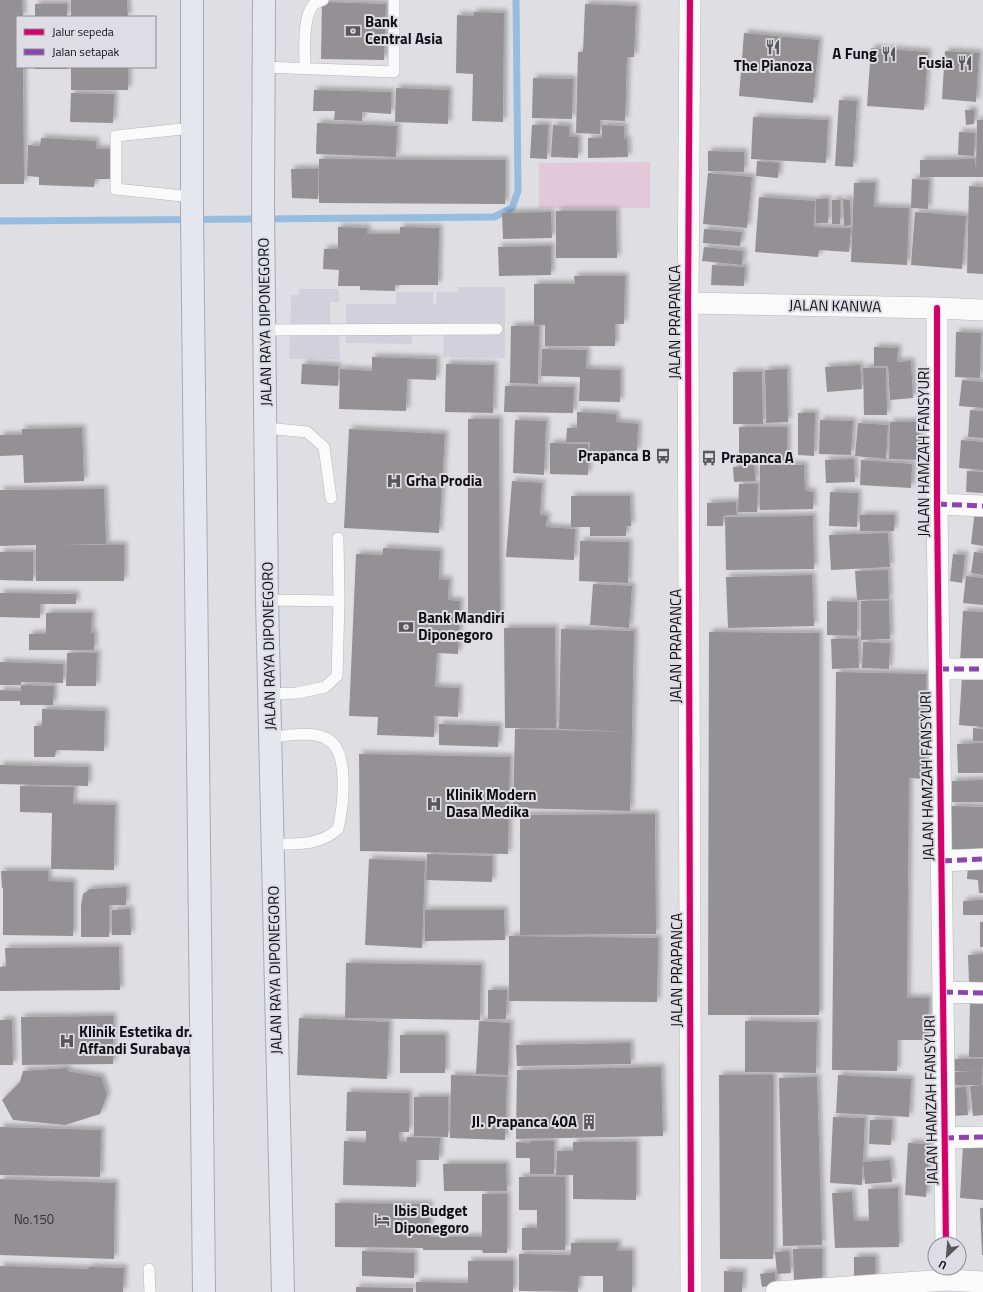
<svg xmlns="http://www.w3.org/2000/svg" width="983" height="1292" viewBox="0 0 983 1292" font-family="'Titillium Web',sans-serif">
<defs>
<filter id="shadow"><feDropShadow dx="3.5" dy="-3.5" stdDeviation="2" flood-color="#0004"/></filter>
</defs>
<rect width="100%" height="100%" fill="#dfdfe3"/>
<path fill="#d2d0da" d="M458,287H505V358L443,357L444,327L412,326V344L346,343V304H396V292H433V304H436L437,292H458Z
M300,289H339V302H330V335H339L340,359H289L291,295H299Z"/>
<path fill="#e3c8d7" d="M650,162V208H539V163Z"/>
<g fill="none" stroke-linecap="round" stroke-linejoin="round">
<path stroke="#96bddf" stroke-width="7" d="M0,221L494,217L512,208L518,191L516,0"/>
</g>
<path fill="#939194" filter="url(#shadow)" d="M0,0H22L23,17H17V67H23L24,184H0Z
M71,0H127L128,17H71Z
M322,2L386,4L384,60L321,59Z
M35,4H67V17H35Z
M585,4L636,6L634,57H627L625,121L600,120V134L576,133L578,52H583Z
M474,12L504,13L503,122L472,121L473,74L456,73L457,15L474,16Z
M744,33L819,40L813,103L739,96Z
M871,48L928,52L924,110L867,106Z
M945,51L979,53L976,102L942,99Z
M35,67H68V69H35Z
M71,67H128V90H71Z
M533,78L573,79L572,119L532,118Z
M396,88L449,90L448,124L395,122Z
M314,90L391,92V114L362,112V121L334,120L335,111H313Z
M71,93L114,94L113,123L70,122Z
M839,100L857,101L853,167L835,166Z
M965,110H974V124L966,125Z
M753,117L828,120L826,163L751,159Z
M977,120H983V177H920V160L975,159L976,170Z
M317,123L397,126L396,157L316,154Z
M532,125H548L547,159L530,158Z
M553,125L569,126V137H578V158L551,157Z
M602,125L624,126V139H627L628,157L588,158V138H602Z
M959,132L975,133L974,156L958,155Z
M41,138L96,141V149H112L111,179H95L94,187L39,185V177L27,176L28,145L40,146Z
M708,151L744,152V172L708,171Z
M319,159L505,160V204L319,203Z
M757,161L779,163L778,178L756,176Z
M291,169H318V199L292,198Z
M708,173L752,177L747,228L703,224Z
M912,179L929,180L928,209L911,208Z
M854,183H875L874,207L909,208L907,265L851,262Z
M969,186L983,187V274L967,273Z
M759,197L815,201L814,227L851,228L849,252L819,250L818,257L755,252Z
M816,199H828V223H816Z
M843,199L850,200L851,225L844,226Z
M832,200H840V224H832Z
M556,211H616L617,258H556Z
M551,212L552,238L503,239L502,213Z
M915,212L966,216L962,269L911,265Z
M338,227L367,228V234H400V227L439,228L438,285H395V291L360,290V286H338L339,270L323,269L324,249H338Z
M704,229L742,232L740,246L703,243Z
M551,246V275L499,276L498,247Z
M704,247L743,251L742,265L702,261Z
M712,265L745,267L744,286L711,285Z
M574,276H625L624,324H615V346H545V325H534V284H575Z
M511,326H539L538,384L510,383Z
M956,332L981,333L980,378L955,377Z
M874,347L898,348L897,362L911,361L913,398L890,400L888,366H874Z
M542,349L587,350L586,369L620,370V402L579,401L580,377L541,376Z
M372,357L436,359V380L407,379L406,411L339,409L340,369L372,371Z
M302,364L338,366V386L301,384Z
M446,364L494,365L493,413L445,412Z
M860,365L862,389L827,392L825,367Z
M863,368H886L887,415H864Z
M787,369L788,422L766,423L765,370Z
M733,372H762L763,424H733Z
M962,380L983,382V408L959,406Z
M505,386L574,387L573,413L504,412Z
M970,410L983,411V438L968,437Z
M577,412L616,414V422L638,424L637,452L614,450V455L589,453L590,442H566L567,428H577Z
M798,413H815L814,456L798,455Z
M468,419H499L500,619H468Z
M515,420L546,421L544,475L513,473Z
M820,420L853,421L851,455L819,454Z
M890,422H919V460L889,459Z
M858,423L888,425L886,459L855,456Z
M739,427H787V461H739Z
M82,428L84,481L24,483L23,455L0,456V435H22V429Z
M349,429L445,434L439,533L344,528Z
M961,440L983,442V470L959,468Z
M550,443L588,444V475L550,474Z
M854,459L855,482L826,483L825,460Z
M861,460L912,464L911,488L860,485Z
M760,464L804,465L805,491L813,492V509L760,510Z
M754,465L756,481L734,482L733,467Z
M967,471L983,472V493L966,492Z
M512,481L542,483L540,515L547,516L546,527L575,529L574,560L506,557Z
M739,484H758L757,512H738Z
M104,489L106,544L62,545H124V581H36V545L0,546V490Z
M830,492L858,493L857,527L829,526Z
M571,496H630L631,526H626V536H590V527H571Z
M736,502L737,515L723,516V526H707V503Z
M975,510L983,511V546L971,544Z
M860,515H894V531H860Z
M813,516L814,569L726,570L725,517Z
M888,533L890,567L831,570L829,535Z
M580,541L629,542L628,583L579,581Z
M383,548L440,551L439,579L449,580L448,600L460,601L458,654L437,653L435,687L459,688L458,717L434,716V737L377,735L378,717L349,716L356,554L383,555Z
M0,552H33V581L0,580Z
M974,552L983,553V575L971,573Z
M953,554L965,555L962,583L950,581Z
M888,570L889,599L857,600L855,571Z
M812,575L814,626L728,628L726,577Z
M966,576L983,578V605L963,603Z
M593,584L632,586L629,628L590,625Z
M0,593L76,594V604H40V618L0,617Z
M827,601L857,602V636L827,635Z
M861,601H889L890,639L861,640Z
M963,611L983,612V663L960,662Z
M46,613H92L91,633H94V650H29V634H46Z
M504,628H555L556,728H505Z
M561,629L634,631L632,732L559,729Z
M709,632L819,633V1015H708Z
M831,639H858L859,668L832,669Z
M863,642L890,643L889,669L862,668Z
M67,653H97L96,686H66Z
M0,662L63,664V683L21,682V685L54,686L53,705H20V701H0V690L21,691V685H0Z
M836,672L926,674L925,779L909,778L907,998H929L928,1040H897V1071L832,1070Z
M962,677L983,679V727L959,725Z
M42,709L105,711L104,751L56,750L55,757H34V726H42Z
M439,724L499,726L498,747L439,745Z
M973,728L983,729V741H973Z
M515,729L632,732L630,811L513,808Z
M983,743V773H958L957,744Z
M359,754L510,757L508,854L360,851Z
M0,765L88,767V786L0,784Z
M983,780V802H952V781Z
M20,786L74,787L73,804L115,805L114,870L51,869L52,813L20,812Z
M951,806L983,807V849H951Z
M655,814L656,934L520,935V815Z
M427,854L492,856V882L426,880Z
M369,859L425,861L422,948L365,945Z
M968,862H983V893H979L978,880L967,879Z
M1,871H48V881L73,882V936L3,935V888H2Z
M126,887V905H109V937H81V905L83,894L90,889Z
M983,900V915H963V901Z
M130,909L131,935H112V910Z
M425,910H504L505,940L425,941Z
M980,922H983V947H980Z
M509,936L658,938L657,1002L509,1001Z
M119,947L120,990L0,991V967L6,966L5,948Z
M983,954V982H969L968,955Z
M346,963L481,965L480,1020L345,1018Z
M488,990H507L506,1019H488Z
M970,1002H983V1057H969Z
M113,1016V1064L22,1065L21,1017Z
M299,1018L389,1022L387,1079L297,1075Z
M0,1020H12L13,1065H0Z
M479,1021L510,1023L508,1075L476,1074Z
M745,1021L817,1022L816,1073L745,1072Z
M400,1035H445V1073H400Z
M630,1043L631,1064L517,1066L516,1045Z
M954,1059H983L982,1085H952V1072L975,1071H954Z
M661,1067L663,1136L516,1139L517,1070Z
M67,1068V1071L101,1077L107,1095L100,1114L65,1125L13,1120L2,1100L20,1082L23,1071Z
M451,1075L507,1077L505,1140L450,1138Z
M719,1075H773V1259H720Z
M838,1075L911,1079L909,1117L836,1113Z
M817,1077L822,1245L783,1246L779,1078Z
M983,1085V1115L973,1116L970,1086Z
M966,1087L968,1115L952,1116L950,1088Z
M347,1092L409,1093V1132H399V1142H407V1137L440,1138L439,1160H416V1187L343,1185L344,1141L366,1142V1131H346Z
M414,1097H448V1137L414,1136Z
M833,1117L865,1118L862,1185L830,1183Z
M870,1120H892L891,1145L869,1144Z
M0,1127L101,1130L100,1177L0,1175Z
M530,1141H554V1174H530V1158H516V1142L530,1143Z
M573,1142H636V1200L573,1199V1175H556L557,1151H573Z
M908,1143L929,1144L926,1197L905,1195Z
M963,1146L983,1147V1200L960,1198Z
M890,1160L892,1182L865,1184L863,1162Z
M443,1164H506L507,1191H444Z
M519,1177H565V1250H522V1228H537V1210H519Z
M0,1179L115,1183L114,1259L0,1255Z
M898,1188L899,1247L835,1248L832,1193L852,1192L854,1221H869L868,1189Z
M482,1194H507V1253H483L482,1250H423V1248L335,1247V1203L429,1204V1237H482Z
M980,1208H983V1255H982Z
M571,1243H618L617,1251H632V1292H603V1276H579L578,1292L519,1291V1254L571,1255Z
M793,1249H822V1282L794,1283Z
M362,1251L414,1253V1278L362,1276Z
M789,1251L791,1273L777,1274L775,1252Z
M854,1257H875L876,1278H854Z
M468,1261H513V1292H416V1282L468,1283Z
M0,1266L89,1269V1267L124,1268L123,1292H0Z
M724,1271L743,1272L742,1292H724Z
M775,1272L776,1285L762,1287L760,1274Z
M356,1287L413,1288V1292H356Z"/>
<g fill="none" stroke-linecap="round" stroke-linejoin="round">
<g stroke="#b7b7ba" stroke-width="12">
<path id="service" d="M263,67L394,72V0
M305,68C305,53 302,16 314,4C316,3 320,1 323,0
M192,128L116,136V189L192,197
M265,330L497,329
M266,428L307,432L324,447L331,498
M267,600L339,601
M269,694L297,693L325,687L337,676L339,601L338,538
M270,737C287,736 309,731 325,738C351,748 343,807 338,829C319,846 297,844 272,844
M149,1269L150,1292"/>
</g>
<g stroke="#b7b7ba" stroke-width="22">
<path id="minor" d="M690,0L688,303L691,1292
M688,303L937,308L983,310
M937,308V504L946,1244
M937,504L983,506
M939,669H983
M942,861L983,859
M943,992L983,993
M944,1138L983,1137
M776,1292L947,1280L983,1282"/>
</g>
<g stroke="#a6aab4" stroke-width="24">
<path id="trunk" d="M192,0V213L204,1292
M264,0L263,208L267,600L283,1292"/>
</g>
<use href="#service" stroke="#fafafb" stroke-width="11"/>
<use href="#minor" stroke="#fafafb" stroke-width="21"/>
<use href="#trunk" stroke="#e4e7ee" stroke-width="22"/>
<path stroke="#8e44ad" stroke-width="5" stroke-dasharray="10 5" stroke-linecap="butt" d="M937,504L983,506
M939,669H983
M942,861L983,859
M943,992L983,993
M944,1138L983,1137"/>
<g stroke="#dedde5" stroke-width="8">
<path id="cycleway" d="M690,0L688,303L691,1292
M937,308V504L946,1244"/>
</g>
<use href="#cycleway" stroke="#d6006c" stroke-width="6"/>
</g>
<defs>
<g id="bank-bare" transform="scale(1.2)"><path d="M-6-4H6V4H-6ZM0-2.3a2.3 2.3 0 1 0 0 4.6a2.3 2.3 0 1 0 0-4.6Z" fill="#58585b" stroke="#dedde5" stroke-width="2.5" paint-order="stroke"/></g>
<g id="restaurant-bare" transform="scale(1.2)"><path d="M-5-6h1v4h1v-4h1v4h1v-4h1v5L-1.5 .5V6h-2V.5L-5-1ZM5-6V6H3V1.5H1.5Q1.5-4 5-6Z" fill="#58585b" stroke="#dedde5" stroke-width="2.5" paint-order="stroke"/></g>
<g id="bus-bare" transform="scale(1.2)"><path d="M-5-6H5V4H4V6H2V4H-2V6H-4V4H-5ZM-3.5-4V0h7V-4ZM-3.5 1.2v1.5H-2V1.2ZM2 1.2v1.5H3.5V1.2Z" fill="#58585b" stroke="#dedde5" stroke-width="2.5" paint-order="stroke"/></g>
<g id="hospital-bare" transform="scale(1.2)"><path d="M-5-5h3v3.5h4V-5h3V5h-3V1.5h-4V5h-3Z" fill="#58585b" stroke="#dedde5" stroke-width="2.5" paint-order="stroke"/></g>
<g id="building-bare" transform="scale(1.2)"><path d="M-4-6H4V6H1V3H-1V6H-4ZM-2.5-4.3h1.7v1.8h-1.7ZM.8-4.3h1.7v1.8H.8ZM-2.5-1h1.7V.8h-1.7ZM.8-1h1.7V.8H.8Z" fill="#58585b" stroke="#dedde5" stroke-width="2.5" paint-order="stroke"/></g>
<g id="hotel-bare" transform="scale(1.2)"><path d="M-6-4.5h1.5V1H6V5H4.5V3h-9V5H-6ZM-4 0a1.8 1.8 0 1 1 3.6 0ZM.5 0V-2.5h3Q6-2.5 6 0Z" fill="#58585b" stroke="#dedde5" stroke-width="2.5" paint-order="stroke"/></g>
</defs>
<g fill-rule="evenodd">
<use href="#bank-bare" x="353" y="31"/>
<use href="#restaurant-bare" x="773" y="47"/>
<use href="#restaurant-bare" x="889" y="54"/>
<use href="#restaurant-bare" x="965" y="63"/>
<use href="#bus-bare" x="663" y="456"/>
<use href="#bus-bare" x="709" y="458"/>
<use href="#hospital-bare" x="394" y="481"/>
<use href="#bank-bare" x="406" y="627"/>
<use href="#hospital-bare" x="434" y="804"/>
<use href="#hospital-bare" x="67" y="1041"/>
<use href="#building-bare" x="589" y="1122"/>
<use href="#hotel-bare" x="382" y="1220"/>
</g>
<g text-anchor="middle" stroke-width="4" stroke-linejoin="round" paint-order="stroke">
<g font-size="13" fill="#313032">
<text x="34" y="1224">No.150</text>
</g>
<g font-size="15" font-weight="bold" fill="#100f12" stroke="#dedde5" text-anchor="start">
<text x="365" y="27">Bank<tspan x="365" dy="17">Central Asia</tspan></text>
<text x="877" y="59" text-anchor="end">A Fung</text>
<text x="953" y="68" text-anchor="end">Fusia</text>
<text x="773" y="71" text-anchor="middle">The Pianoza</text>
<text x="651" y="461" text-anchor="end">Prapanca B</text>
<text x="721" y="463">Prapanca A</text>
<text x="406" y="486">Grha Prodia</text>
<text x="418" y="623">Bank Mandiri<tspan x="418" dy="17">Diponegoro</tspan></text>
<text x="446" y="800">Klinik Modern<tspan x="446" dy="17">Dasa Medika</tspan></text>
<text x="79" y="1037">Klinik Estetika dr.<tspan x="79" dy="17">Affandi Surabaya</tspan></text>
<text x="577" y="1127" text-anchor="end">Jl. Prapanca 40A</text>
<text x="394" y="1216">Ibis Budget<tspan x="394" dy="17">Diponegoro</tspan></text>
</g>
<g font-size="15" fill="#100f12" stroke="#dedde5">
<text transform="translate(835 306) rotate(1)" y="5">JALAN KANWA</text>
<text transform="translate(265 322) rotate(-91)" y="5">JALAN RAYA DIPONEGORO</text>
<text transform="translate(675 322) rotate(-90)" y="5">JALAN PRAPANCA</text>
<text transform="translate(924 452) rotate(-90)" y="5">JALAN HAMZAH FANSYURI</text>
<text transform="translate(269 646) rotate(-91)" y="5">JALAN RAYA DIPONEGORO</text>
<text transform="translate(676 646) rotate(-90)" y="5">JALAN PRAPANCA</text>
<text transform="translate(927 776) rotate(-91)" y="5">JALAN HAMZAH FANSYURI</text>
<text transform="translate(275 970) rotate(-91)" y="5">JALAN RAYA DIPONEGORO</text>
<text transform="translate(677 970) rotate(-90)" y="5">JALAN PRAPANCA</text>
<text transform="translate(931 1100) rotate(-91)" y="5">JALAN HAMZAH FANSYURI</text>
</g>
</g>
<rect x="16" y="16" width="140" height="52" fill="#dedde5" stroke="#8c8b91"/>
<rect x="24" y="29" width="20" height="6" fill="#d6006c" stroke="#8c8b91"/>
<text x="52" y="36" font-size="12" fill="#100f12">Jalur sepeda</text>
<rect x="24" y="49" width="20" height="6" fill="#8e44ad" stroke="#8c8b91"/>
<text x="52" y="56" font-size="12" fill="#100f12">Jalan setapak</text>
<g transform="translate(947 1256) rotate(206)"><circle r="19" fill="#dedde5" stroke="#8c8b91"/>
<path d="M0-3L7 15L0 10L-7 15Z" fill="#58585b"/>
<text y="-6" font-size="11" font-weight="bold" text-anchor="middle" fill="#100f12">U</text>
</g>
</svg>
